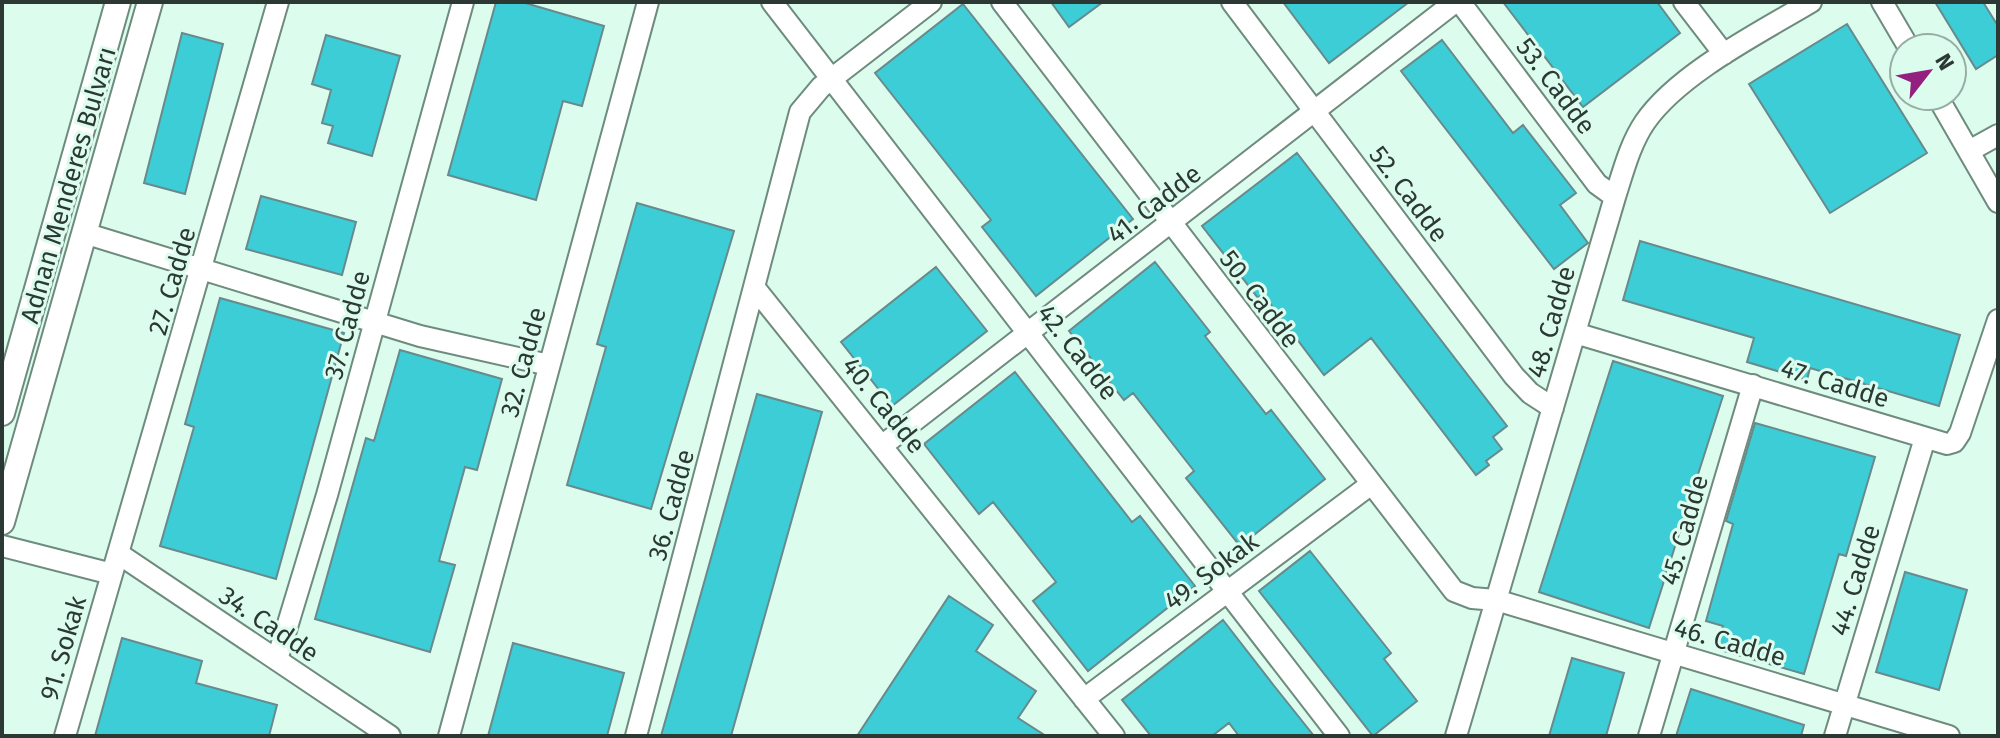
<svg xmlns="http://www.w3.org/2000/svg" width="2000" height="738" viewBox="0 0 2000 738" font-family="'Fira Sans',sans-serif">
<rect width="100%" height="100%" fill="#dcfcee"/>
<path fill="#3ccdd6" stroke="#688a8c" stroke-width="2" d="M496,2H522L604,26L582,106L563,101L536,200L448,175Z
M1051,2H1103L1069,27Z
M1283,2H1409L1329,63Z
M1503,2H1657L1680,33L1583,107Z
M1935,2H1983L1998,26V55L1976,69Z
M963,4L1133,219L1036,296L982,227L991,220L875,73Z
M1847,24L1927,153L1830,213L1749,84Z
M182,33L223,44L185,194L144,183Z
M326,35L400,56L372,156L328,143L333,126L322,123L331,90L312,84Z
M1442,40L1513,133L1523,125L1576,193L1560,205L1588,243L1554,269L1401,71Z
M1297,153L1507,426L1493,437L1502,449L1486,461L1489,465L1476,475L1371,338L1324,375L1263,294L1258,298L1202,226Z
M261,196L356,222L342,275L246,249Z
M637,203L734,231L651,509L567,485L606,347L597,344Z
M1640,241L1960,335L1939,406L1810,368L1807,380L1747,362L1754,338L1623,300Z
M1155,262L1210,332L1205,336L1266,414L1271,410L1325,479L1240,546L1186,478L1194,471L1133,393L1124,400L1069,331Z
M936,267L987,331L892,406L841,342Z
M220,298L344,333L276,579L160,546L194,427L185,424Z
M400,350L502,379L477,470L465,467L439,561L455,565L430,652L315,619L366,438L374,441Z
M1613,361L1723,396L1649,628L1539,592Z
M1015,372L1132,522L1140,516L1195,586L1088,671L1033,601L1056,582L993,502L979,514L924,444Z
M757,394L822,412L731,736H661Z
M1755,423L1875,457L1846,556L1839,554L1804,674L1717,649L1723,626L1706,621L1733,524L1726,521Z
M1310,551L1391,653L1384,659L1417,701L1373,736L1259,591Z
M1905,572L1967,590L1939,690L1876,672Z
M949,596L993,625L976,651L1036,691L1018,718L1046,736H857Z
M1223,620L1275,687L1314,736H1239L1229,723L1212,736H1151L1122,700Z
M122,638L202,661L196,683L277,705L269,736H95Z
M513,643L624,673L607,736H488Z
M1572,658L1624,673L1606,736H1549Z
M1691,689L1804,725L1801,736H1676Z"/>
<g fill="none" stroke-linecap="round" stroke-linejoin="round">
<g stroke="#6e8b7e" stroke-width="24">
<path id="minor" d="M772,2L1339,736
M931,2L821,87L800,112L754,287L1114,736
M1002,2L1454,591L1472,598L1496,600L1949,736
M1232,2L1514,376L1530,393L1553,408
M1460,2L1597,184L1615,197
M1684,2L1724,54
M1882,2L1909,48
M1937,96L1998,202
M1969,151L1998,135
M84,233L420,336L549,365
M1575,333L1947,444L1954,442L1960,433L1998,320
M883,445L1455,2
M2,546L112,574
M119,554L390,736
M277,660L327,495L463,2
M1084,699L1370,485
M65,736L278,2
M449,736L648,2
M636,736L754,287
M1456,736L1615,197C1623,172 1630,144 1645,122C1679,73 1761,32 1811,2
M1649,736L1753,385
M1835,736L1925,438"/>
</g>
<g stroke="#6e8b7e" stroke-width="28">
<path id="major" d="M2,413L118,2
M2,522L150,2"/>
</g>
<use href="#minor" stroke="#fff" stroke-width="20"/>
<use href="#major" stroke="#fff" stroke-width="24"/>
</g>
<g text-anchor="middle" stroke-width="6" stroke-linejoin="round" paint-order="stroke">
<g font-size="26" fill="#2c3833" stroke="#dcfcee">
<text transform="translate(1556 86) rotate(53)" y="9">53. Cadde</text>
<text transform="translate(68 185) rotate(-74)" y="9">Adnan Menderes Bulvarı</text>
<text transform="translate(1409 194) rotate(53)" y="9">52. Cadde</text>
<text transform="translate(1154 204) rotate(-38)" y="9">41. Cadde</text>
<text transform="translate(172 281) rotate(-74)" y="9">27. Cadde</text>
<text transform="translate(1260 299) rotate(53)" y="9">50. Cadde</text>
<text transform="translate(1551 322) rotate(-74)" y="9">48. Cadde</text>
<text transform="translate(347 325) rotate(-75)" y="9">37. Cadde</text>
<text transform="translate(1078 352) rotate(52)" y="9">42. Cadde</text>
<text transform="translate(523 362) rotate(-75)" y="9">32. Cadde</text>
<text transform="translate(1835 383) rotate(17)" y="9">47. Cadde</text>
<text transform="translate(884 405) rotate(51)" y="9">40. Cadde</text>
<text transform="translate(671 505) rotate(-75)" y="9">36. Cadde</text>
<text transform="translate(1684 530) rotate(-74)" y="9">45. Cadde</text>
<text transform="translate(1211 571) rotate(-37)" y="9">49. Sokak</text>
<text transform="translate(1855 580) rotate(-73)" y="9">44. Cadde</text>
<text transform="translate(269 624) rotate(34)" y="9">34. Cadde</text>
<text transform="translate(1730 642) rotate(16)" y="9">46. Cadde</text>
<text transform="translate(63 648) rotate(-74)" y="9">91. Sokak</text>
</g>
</g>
<rect width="2000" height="738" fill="none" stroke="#2c3833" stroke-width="8"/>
<g transform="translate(1928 72) rotate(59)"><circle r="38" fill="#dcfcee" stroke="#96aea3" stroke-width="2"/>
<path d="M0-6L14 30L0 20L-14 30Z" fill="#93207f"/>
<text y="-12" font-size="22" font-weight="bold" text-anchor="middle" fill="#2c3833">N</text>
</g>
</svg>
